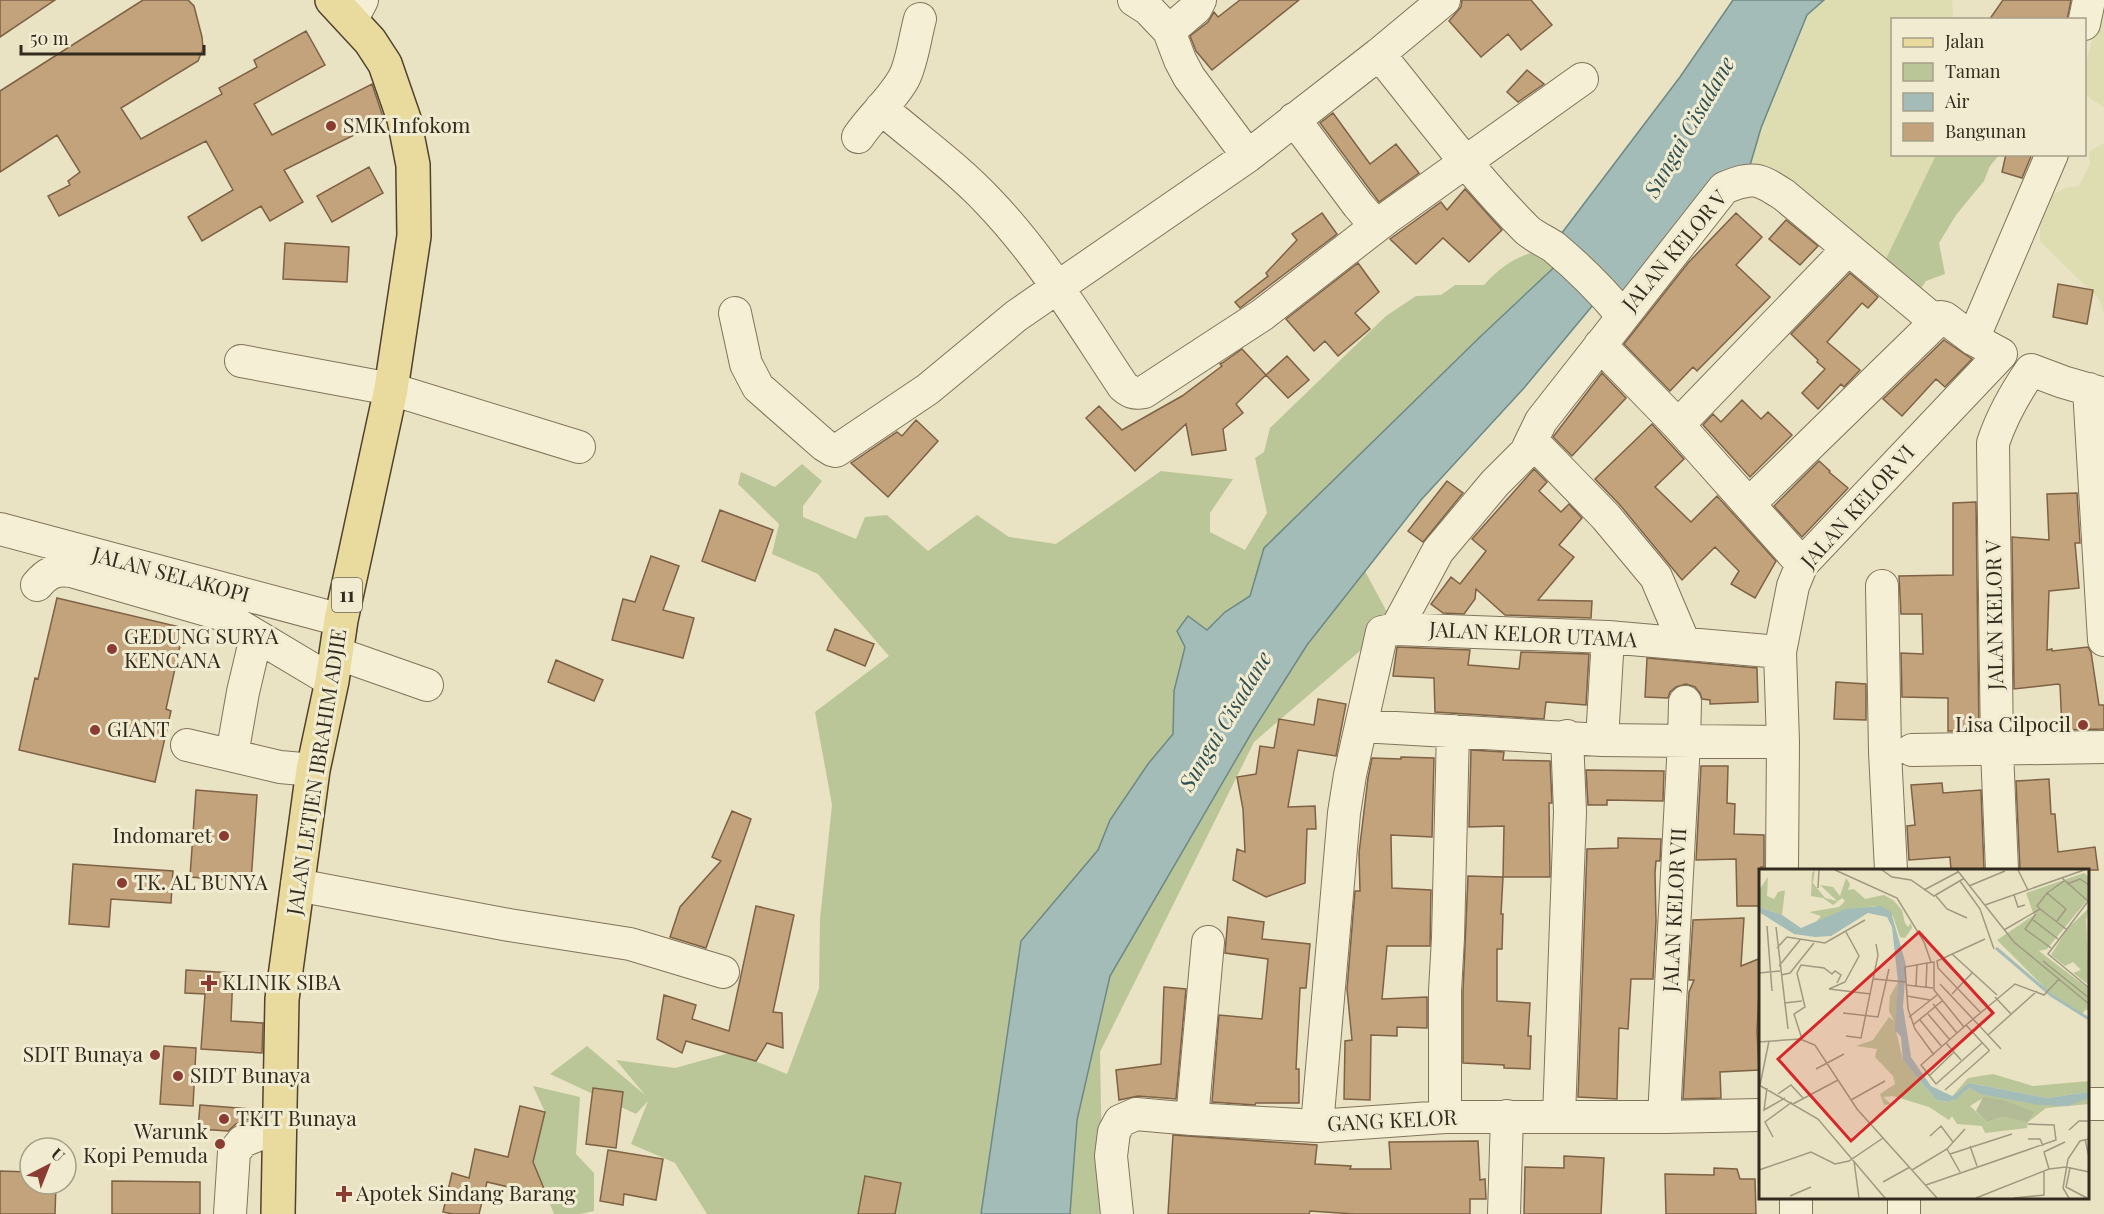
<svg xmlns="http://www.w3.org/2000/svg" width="2104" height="1214" viewBox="0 0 2104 1214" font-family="'Playfair Display',serif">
<rect width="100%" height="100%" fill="#e9e2c3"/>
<path fill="#dedcb1" d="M1824,0H1952L1953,19L1892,20V154L1936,155L1886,260L1746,179L1761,128L1807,15Z
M2102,0H2104V107L2085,95V68Z
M2104,143V312L2099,299L2040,241V218L2053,195L2065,188L2079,186L2090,164L2089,152Z"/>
<path fill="#bbc698" d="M1936,155H1999L1990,166L1984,181L1956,215L1939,243L1945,274L1926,281L1918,293L1886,259Z
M1552,246L1565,257L1264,548L1250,596L1225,612L1207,630L1185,647L1174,691L1173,734L1148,764L1110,820L1098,850L1021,941L981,1214H707L675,1163L631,1144L648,1101L636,1114L550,1074L587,1046L645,1095L616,1060L675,1068L733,1052L787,1074L819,989L820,919L832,805L815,712L889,656L818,574L772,554L779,524L738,484L741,472L775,487L802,464L822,481L803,506V517L856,539L865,517L887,515L928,551L977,515L1009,537L1056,544L1161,471L1233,479L1210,513V532L1245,550L1267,513L1255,458L1264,452L1270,428L1386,316L1416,296L1441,295L1455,285H1484C1506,261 1521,255 1552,246Z
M1365,571L1396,629L1382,632L1254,742L1100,1052L1103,1214H1070L1077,1120L1110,976L1252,732L1307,645Z
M533,1086L580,1097L576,1154L594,1173V1211L580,1214H554L533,1162L545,1112Z"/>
<path fill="#a4bcb8" stroke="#6d8986" stroke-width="1.5" d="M1733,0H1824L1807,15L1761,128L1746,179L1622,315L1603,293L1524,388L1421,500L1307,645L1252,732L1110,976L1077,1120L1070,1214H981L1021,941L1098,850L1110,820L1148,764L1173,734L1174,691L1185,647L1177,631L1188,616L1207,630L1225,612L1250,596L1264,548L1481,336L1564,258L1552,246L1680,77Z"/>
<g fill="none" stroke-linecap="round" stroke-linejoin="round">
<path stroke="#a4bcb8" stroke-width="44" d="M1385,488L1420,443L1511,353"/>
</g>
<path fill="#c3a37c" stroke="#7e6244" stroke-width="1.5" d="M0,0H55L0,37Z
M143,0H188L194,6L202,37L203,49L198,61L121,108L141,139L222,94L219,88L257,67L254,60L306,31L325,65L254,104L272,135L372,84L384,120L284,170L303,202L270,221L261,206L202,241L188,217L233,190L206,141L59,216L48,196L70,185L68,181L80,172L57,135L0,172V91Z
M1240,0H1299L1212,70L1196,51L1190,36L1208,22L1214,12L1218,17Z
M1462,0H1531L1552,25L1521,50L1508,34L1481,57L1449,21L1461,7Z
M2003,0H2071L2067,20H1989Z
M1527,70L1544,84L1518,102L1507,92Z
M1333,113L1370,164L1396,144L1419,173L1379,202L1320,123Z
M2006,154H2032L2022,178L2002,172Z
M369,167L383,193L332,222L317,196Z
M1465,189L1502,230L1469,262L1443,238L1416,264L1390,239L1441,202L1447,210Z
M1322,213L1337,234L1240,308L1235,302L1268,276L1266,273L1297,240L1292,234Z
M1736,213L1762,237L1736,265L1770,297L1697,371L1693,367L1670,391L1624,344L1688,263Z
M1786,220L1818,246L1800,265L1769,239Z
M285,243L349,247L347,282L283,279Z
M1358,263L1379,292L1355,313L1370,329L1338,356L1325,341L1314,351L1286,319Z
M1850,273L1878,297L1868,308L1862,303L1827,342L1860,370L1844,387L1841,384L1818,409L1802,393L1825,369L1817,362L1818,360L1791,334Z
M2058,284L2093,290L2087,324L2053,317Z
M1944,340L1972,359L1945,387L1936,379L1902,416L1883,399Z
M1242,349L1266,375L1236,404L1243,413L1223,429L1226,450L1192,455L1186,424L1135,471L1086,418L1099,406L1122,430L1182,396L1222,366L1220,364L1222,363Z
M1287,356L1309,380L1288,398L1266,375Z
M1602,373L1626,398L1572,456L1553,437Z
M1742,400L1761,419L1768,412L1792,435L1750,477L1703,425L1713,414L1721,422Z
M916,420L938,441L888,497L851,463L897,432L902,436Z
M1652,424L1684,459L1655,487L1691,522L1717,496L1776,561L1755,598L1731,584L1739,571L1715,547L1682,580L1620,505L1595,479Z
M1819,461L1830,471L1829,472L1848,488L1802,537L1774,506Z
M1534,469L1547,482L1539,491L1561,512L1569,504L1582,518L1559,545L1574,557L1538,600L1592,601L1591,618L1505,615L1476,589L1475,599L1464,614L1443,613L1431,604L1451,577L1460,584L1486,551L1472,539Z
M1447,481L1463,493L1423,542L1408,531Z
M2077,493L2080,543H2075L2079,588L2049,591L2047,650L2052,649V651L2088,647L2091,652L2099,705H2104V729L2062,730L2060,685L2058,684L2014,689L2012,537L2049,540L2047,494Z
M1976,502L1979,731H1948V698L1902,697L1901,653L1923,654L1922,614H1901L1899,576L1953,575V503Z
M720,510L773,530L755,581L702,561Z
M651,556L679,566L663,610L694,618L683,658L612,640L623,599L635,602Z
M57,598L184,628L166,709L171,711L155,782L19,750L35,678L38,679Z
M835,629L874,644L865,666L827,650Z
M1397,647L1470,650L1468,665L1519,669L1521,652L1589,654L1586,705L1546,702L1544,719L1435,712L1434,678L1393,676Z
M1647,658L1757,668L1758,702L1710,704V700L1702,699L1700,693L1695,687L1686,684L1676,687L1670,692L1668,698L1645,697Z
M556,660L603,680L594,701L548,682Z
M1836,682L1866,684V720L1834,719Z
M1318,699L1346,704L1336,756L1298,750L1288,807L1315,806L1316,829H1307L1305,883L1266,897L1233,880L1237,849L1245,852L1243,809L1237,777L1256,774L1260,746L1274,748L1279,719L1314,725Z
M1471,750L1504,752L1503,760L1550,761L1552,803H1549L1550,877H1503L1504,826L1469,827Z
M1401,757L1434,758L1432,837L1391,835L1392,888L1431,890L1430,946H1387L1382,999L1427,997V1028L1397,1027V1036L1371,1035L1370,1100L1344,1099L1345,1041L1352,1040L1347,989L1355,891H1360L1359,853L1368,778L1372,758L1401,759Z
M1701,766H1728L1727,803L1735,804L1734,834L1764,835V867H1761V906H1737L1736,859L1696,860Z
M1586,770L1664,771L1663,801L1607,800V805H1588Z
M2049,779L2051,814H2055L2058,852L2095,847L2098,870H2020L2016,781Z
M1942,783L1943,793L1981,790L1984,870H1951L1950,857L1909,860L1907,826L1915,825L1911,785Z
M196,790L257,795L251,882L190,877Z
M732,811L751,819L706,948L670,937L680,907L721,861L712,857Z
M1618,838L1661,839L1660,861H1656L1655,873L1656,921L1653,979H1631L1628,1029L1619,1028L1617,1099L1578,1097L1587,849L1618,848Z
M73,864L173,871L171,903L111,899L109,927L69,924Z
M1468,876L1503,877L1501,914H1503L1502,949H1497V1001L1530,1003L1528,1036H1531L1530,1069L1504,1068V1065L1463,1063V992Z
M756,906L794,915L773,1012L782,1013L783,1048L767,1043L756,1061L686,1041L682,1053L657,1039L664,995L696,1005L692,1019L729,1031Z
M1228,917L1264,922L1262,939L1310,944L1306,988H1300L1296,1069H1299V1103H1256L1255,1105L1212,1102L1219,1015L1262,1019L1268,959L1225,953Z
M1744,918L1741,966L1761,958L1757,1031L1759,1070L1720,1072L1721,1098L1683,1099L1689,992L1694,980H1689L1693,920Z
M186,970L233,973L231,1021L263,1023L262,1053L201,1049L205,994L185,993Z
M1164,987L1186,989L1176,1099L1138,1096L1119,1100L1116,1070L1161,1064Z
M164,1046L196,1048L193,1106L160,1104Z
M593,1088L623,1092L616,1148L586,1144Z
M200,1105L250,1109L249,1119L236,1124L228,1131L198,1129Z
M520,1106L545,1112L533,1162L547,1196L487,1182L479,1214H453L443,1212L452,1173L469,1178L475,1149L508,1157Z
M1173,1135L1317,1145L1315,1164L1351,1166L1350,1169H1391L1389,1142L1478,1141L1480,1180L1485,1179L1486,1199H1470V1214H1354L1310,1211L1309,1214H1168Z
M608,1150L663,1159L656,1200L624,1194L623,1205L600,1201Z
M1564,1156L1604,1158L1601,1214H1524L1525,1167L1564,1168Z
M1714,1168L1737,1169L1740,1179H1755L1756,1214H1666L1665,1174L1714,1175Z
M0,1171L30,1172V1184H56L55,1214H0Z
M865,1176L901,1183L895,1214H858Z
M112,1181L200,1182V1214H112Z"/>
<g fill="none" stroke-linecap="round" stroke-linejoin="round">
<g stroke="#81745c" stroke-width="34">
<path id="minor" d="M1134,0L1148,9L1169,31L1180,60L1189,77L1248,156
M352,19L362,0
M2084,24L2089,0
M1169,31L1196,8L1200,0
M1379,54C1427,113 1473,176 1527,230C1535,237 1545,241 1554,247C1579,268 1602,291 1622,315
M881,108C917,139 956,167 988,201C1041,256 1081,323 1123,386C1130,392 1134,394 1144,392L1262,315L1387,218L1582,79
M1294,119L1358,205L1376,226
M858,137C872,116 892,100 904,78C912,63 915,37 920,19
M735,313L746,364L758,387L824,445L832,450L836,451L928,389L1016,316L1248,156L1379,54L1444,0
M1973,339L2052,154
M1600,345L1678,425L1802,564
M241,361L391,389L579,447
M2089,389L2104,640
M1678,425L1848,249
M1532,441L1606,517L1656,577L1684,643
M1749,504L1941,317L1945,318L1973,339L2001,354L1802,564L1793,586L1780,652L1783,742L1782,870
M0,529L341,620
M37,585C47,573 55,569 71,571L220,614L332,681
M1882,586L1885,752L1891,870
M1396,629L1438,551L1495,483L1526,452L1541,421L1724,188C1753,176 1758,178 1784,195L1935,321
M336,653L427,685
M1361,726L1602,740L1783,742
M1602,740L1608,637
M187,745L280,767L313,770
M1912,750L2104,747
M232,755L243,692L256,637
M2002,870L1997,750L1993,443C2002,416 2015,393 2031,370L2063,382L2104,394
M297,885L509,925L630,944L723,972
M2088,1104H2104
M1445,1117V991L1448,938L1453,731
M1559,1117L1570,812L1567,736
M1664,1117L1684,742L1685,702
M1192,1119L1208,942
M1317,1126L1344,813L1350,775L1382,632L1396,629L1608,637L1780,652
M1796,1198V1214
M230,1214L234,1152L243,1141L258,1135L280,1132
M1117,1214L1111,1156L1114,1132L1120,1121L1136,1114L1192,1119L1317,1126L1445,1117H1664L1760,1115
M1504,1214L1507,1116
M1904,1214V1198"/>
</g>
<g stroke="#4f422f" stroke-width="36">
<path id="major" d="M278,1214L282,999L313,770L332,681L341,620L391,389L414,236L413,165L404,119L385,64L370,41L332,0"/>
</g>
<use href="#minor" stroke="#f5efd5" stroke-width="32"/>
<use href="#major" stroke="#e9db9e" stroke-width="33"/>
</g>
<g fill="#8a3c32" stroke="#f1ecd1" stroke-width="2">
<circle cx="331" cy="126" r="6"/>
<circle cx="112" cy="649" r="6"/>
<circle cx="2083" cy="725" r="6"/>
<circle cx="95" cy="730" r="6"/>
<circle cx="224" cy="836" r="6"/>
<circle cx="122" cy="883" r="6"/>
<path d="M206 974h6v6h6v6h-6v6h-6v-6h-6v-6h6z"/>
<circle cx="155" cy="1055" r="6"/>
<circle cx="178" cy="1076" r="6"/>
<circle cx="224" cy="1119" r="6"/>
<circle cx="220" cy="1144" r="6"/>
<path d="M341 1185h6v6h6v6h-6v6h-6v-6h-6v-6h6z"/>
</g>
<g text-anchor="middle" stroke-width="6" stroke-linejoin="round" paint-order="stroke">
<rect fill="#f1ecd1" stroke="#6b6554" stroke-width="1.5" x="332" y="578" width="30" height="34" rx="4.5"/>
<g font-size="20" font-weight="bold" fill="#322b1e">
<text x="347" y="602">11</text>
</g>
<g font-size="21" fill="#322b1e" stroke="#f1ecd1" text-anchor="start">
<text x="343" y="133">SMK Infokom</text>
<text x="124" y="644">GEDUNG SURYA<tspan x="124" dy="24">KENCANA</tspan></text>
<text x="2071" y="732" text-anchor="end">Lisa Cilpocil</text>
<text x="107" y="737">GIANT</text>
<text x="212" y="843" text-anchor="end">Indomaret</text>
<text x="134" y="890">TK. AL BUNYA</text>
<text x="222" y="990">KLINIK SIBA</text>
<text x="143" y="1062" text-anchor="end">SDIT Bunaya</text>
<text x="190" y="1083">SIDT Bunaya</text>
<text x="236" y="1126">TKIT Bunaya</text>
<text x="208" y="1139" text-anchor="end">Warunk<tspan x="208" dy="24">Kopi Pemuda</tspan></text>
<text x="356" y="1201">Apotek Sindang Barang</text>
</g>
<g font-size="21" fill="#322b1e" stroke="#f1ecd1">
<text transform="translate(1675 251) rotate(-50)" y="7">JALAN KELOR V</text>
<text transform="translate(1858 507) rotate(-48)" y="7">JALAN KELOR VI</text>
<text transform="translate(171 575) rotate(15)" y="7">JALAN SELAKOPI</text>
<text transform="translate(1995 615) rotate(-91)" y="7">JALAN KELOR V</text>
<text transform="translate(1533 635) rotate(3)" y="7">JALAN KELOR UTAMA</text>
<text transform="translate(317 772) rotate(-81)" y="7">JALAN LETJEN IBRAHIM ADJIE</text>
<text transform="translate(1675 910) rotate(-87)" y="7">JALAN KELOR VII</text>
<text transform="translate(1392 1121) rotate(-3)" y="7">GANG KELOR</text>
</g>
<g font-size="22" font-style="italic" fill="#2f4f51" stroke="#f1ecd1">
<text transform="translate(1689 127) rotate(-60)" y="8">Sungai Cisadane</text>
<text transform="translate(1225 721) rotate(-59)" y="8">Sungai Cisadane</text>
</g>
</g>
<g transform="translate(1759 869)">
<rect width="330" height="330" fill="#e9e2c3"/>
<path d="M56,1L54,14L66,29L78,32L61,16L74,18L81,27L87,9L91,15L89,21L95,20L106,30L125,26L134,31L143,41L146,54L149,58L152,54L153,59L146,69L141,68L134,47L116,37L82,42L56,54L62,47L50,43L80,38L86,32L83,29L74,36L64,29L52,27L53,4ZM325,4L330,8V29L288,80L280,82L330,120V143L327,140L323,145L289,122L238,71L275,46L267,24ZM9,8L8,27L15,30L19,23L26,21L23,46L0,38V21ZM330,39L327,51L330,116L314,104L322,101L314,93L306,97L292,86L308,60ZM139,113L137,162L144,191L177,231L190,233L211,219L264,233L330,229V235L287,239L269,253L268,259L226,264L223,257L198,255L193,247L190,251L170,238L134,227L124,228L132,235L125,236L121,225L136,215L134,207L116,188L118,180L97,177L114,171L130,148L135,152L130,142L131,127ZM224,229L255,236L266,252L244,248L228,253L211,237ZM234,205L274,217L330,212V223L288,229L210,214L197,229L190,231L209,209Z" fill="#bbc698" fill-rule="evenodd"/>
<path d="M224,228L244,231L275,243L269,253L244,248L228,253L217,242Z" fill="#b2bb96"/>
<path d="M122,37L132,43L147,96L144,138L152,188L172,217L193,227L191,230L210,214L288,229L330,223V229L309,237L280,236L221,225L211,219L190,233L177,231L144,191L142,168L136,161L139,113L133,58L128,48L109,44L72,67L56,68L35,65L0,43V38L23,46L42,59L86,40Z" fill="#a4bcb8"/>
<path fill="none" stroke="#a4bcb8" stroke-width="3" d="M237,79L292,126L330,150M187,229H197L208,217"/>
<path fill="none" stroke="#a09981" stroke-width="1.5" d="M76,1L138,29L165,73L172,93M123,1L133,8L152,11L175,27L204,10M198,1L255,73L330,135M259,1L269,21M303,9L329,32M201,12L221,40L235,80M308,15L321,10L330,16M210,17L246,2M59,19L60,1M165,21L199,3M288,24L305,12M255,26L259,38L266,36M177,27L188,40L208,49M330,31L289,85L330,119M226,36L325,1M277,45L266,60L292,79M273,50L299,70M298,52L307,40L288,24L278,37L281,40L307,60M8,57L13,122M17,58L29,160M245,61L281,40M18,79L28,68L66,74L106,51M193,85L238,126M183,90L228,136M284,92L330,129M168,94L146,98L149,140L156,160L175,186M20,97L41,71M0,104L21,102M22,106L31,104L55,74M115,110L147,113M181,115L229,166L278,122M147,116L174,119M157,117L158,95M167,118L168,94L175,93V121L205,158M70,120L86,113L100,87L87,63M70,120L112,125M193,125L213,104M148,127L171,131M236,128L252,145M25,134L43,132M174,135L198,164M221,143L179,99L178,92L226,70M84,144L119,148L130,100M169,145L191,171M150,148L178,126M161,151L183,178M154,156L183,132M207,156L256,115L285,126L300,110M229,166L242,180M87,167L102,169L119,86L117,75M43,170L35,145L46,138L38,104L42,96L65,99L73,105L76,102L82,106L78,114M0,173L41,170L56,176L98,240L178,329M187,174L202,191M57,200L85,185M170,207L195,183M0,216L59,250L126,329M1,216L10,172M8,219L5,241L26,229M186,221L230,182V181L207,156L162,196L177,215L223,174M19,225L32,216L44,229M92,231L126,212M34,235L79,211M310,261L320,252H330M171,267L182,257L194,273M14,268L6,253L33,233M269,270H281L284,277M326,270L330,288M211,277L218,297M188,280L201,303M191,285L253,265M95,292L100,329M311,299L307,318L328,329M290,300L285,283L306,273M0,301L52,283L76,295L90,292L124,269M153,301L188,280L206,260M124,313L151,298M167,316L297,271L295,256L269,255M31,327L52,318M217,329L290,300L307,298L330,303M255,329L285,326V302M310,329L304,319L309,290L321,272L330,270"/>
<path fill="#d62828" fill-opacity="0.15" stroke="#d62828" stroke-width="3" d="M160,63L234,144L92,272L19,190Z"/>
<rect width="330" height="330" fill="none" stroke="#322b1e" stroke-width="3"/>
</g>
<rect x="1891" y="18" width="195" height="138" fill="#f1ecd1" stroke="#a59f89" stroke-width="1.5"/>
<rect x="1903" y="38" width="30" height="9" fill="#e9db9e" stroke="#a59f89" stroke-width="1.5"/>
<text x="1945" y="48" font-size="18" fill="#322b1e">Jalan</text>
<rect x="1903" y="63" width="30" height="18" fill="#bbc698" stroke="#a59f89" stroke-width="1.5"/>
<text x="1945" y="78" font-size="18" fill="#322b1e">Taman</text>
<rect x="1903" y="93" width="30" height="18" fill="#a4bcb8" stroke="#a59f89" stroke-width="1.5"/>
<text x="1945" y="108" font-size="18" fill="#322b1e">Air</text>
<rect x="1903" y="123" width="30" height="18" fill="#c3a37c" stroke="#a59f89" stroke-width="1.5"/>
<text x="1945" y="138" font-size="18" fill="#322b1e">Bangunan</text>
<g transform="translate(48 1166) rotate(42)"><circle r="28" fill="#f1ecd1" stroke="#a59f89" stroke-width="1.5"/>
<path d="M0-4.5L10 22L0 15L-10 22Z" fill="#8a3c32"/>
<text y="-9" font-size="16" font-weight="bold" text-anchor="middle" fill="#322b1e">U</text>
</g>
<path d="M21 45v9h183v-9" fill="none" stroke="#322b1e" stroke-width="3"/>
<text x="30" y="45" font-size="18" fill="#322b1e" stroke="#f1ecd1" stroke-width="4.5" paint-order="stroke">50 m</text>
</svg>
